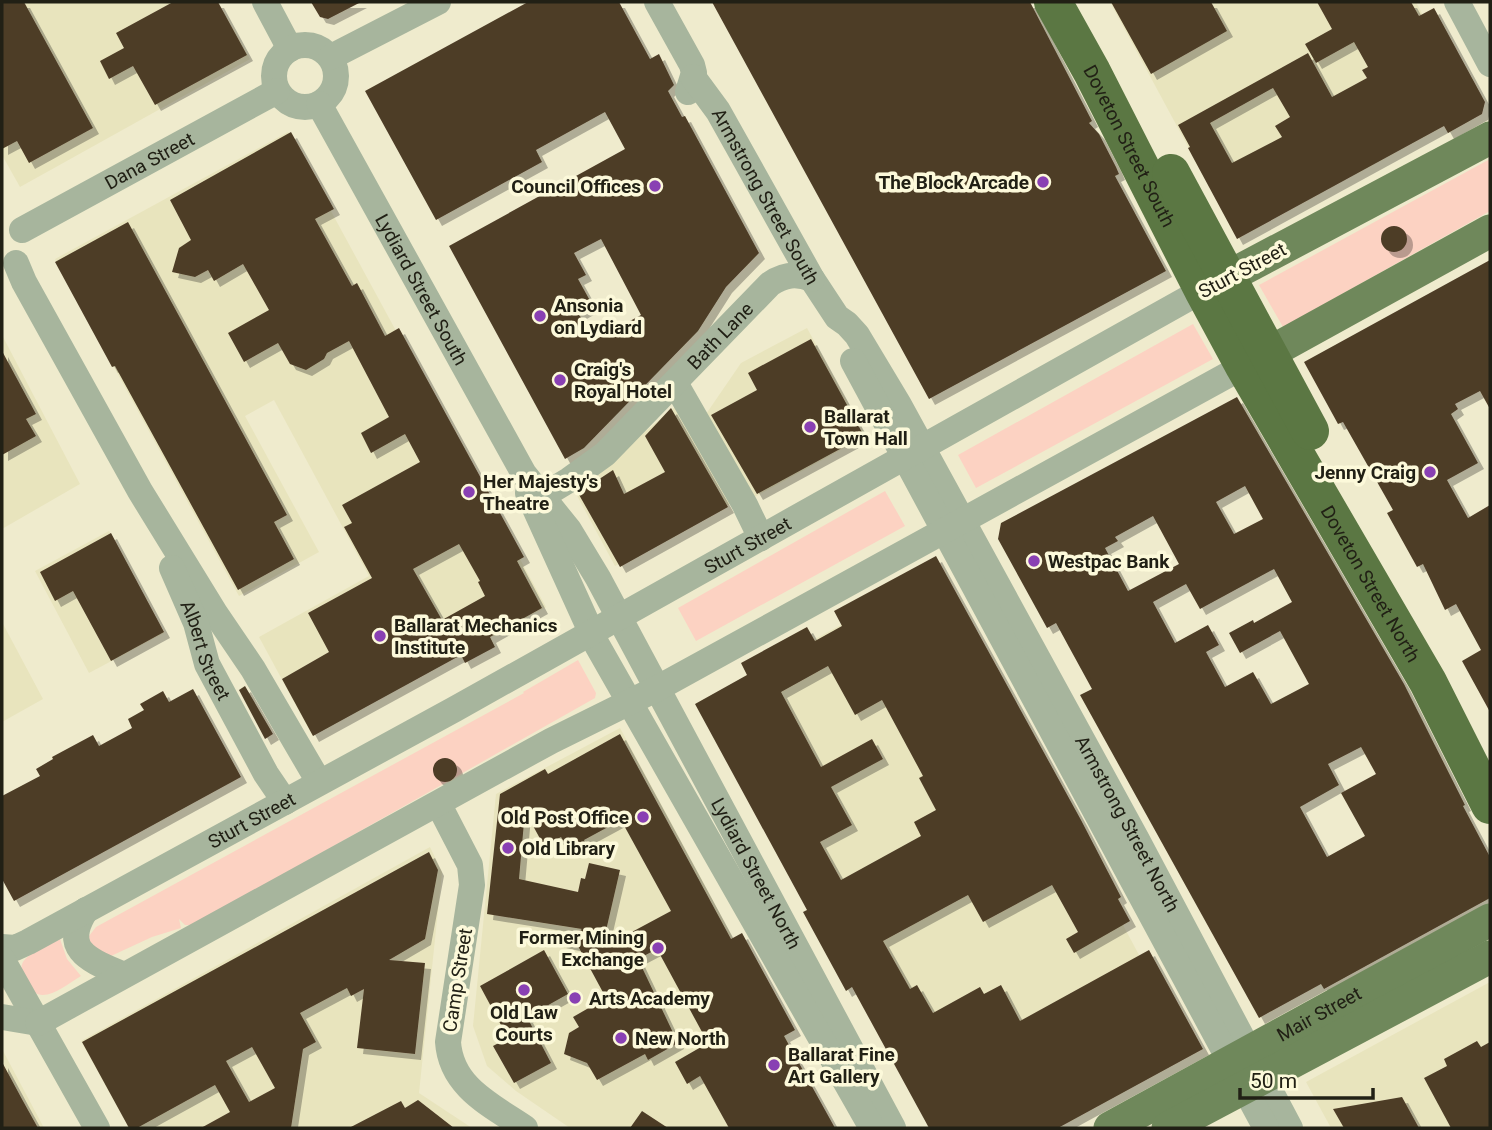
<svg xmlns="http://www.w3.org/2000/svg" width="1492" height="1130" viewBox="0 0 1492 1130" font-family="Roboto,sans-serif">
<defs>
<filter id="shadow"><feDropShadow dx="6" dy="6" stdDeviation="0" flood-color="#0004"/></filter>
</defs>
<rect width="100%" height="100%" fill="#efebcd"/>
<path fill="#e8e4bd" d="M2,2H218L250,59L20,187L2,155Z
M1110,2H1416L1469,102L1233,230Z
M288,132L546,607L312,735L259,637L369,576L274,400L245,416L319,552L239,596L55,259Z
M807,328L866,436L749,500L704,417L741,363Z
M2,335L80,484L2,529Z
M681,402L736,501L615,566L574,490Z
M109,531L164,633L89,673L35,571Z
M935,574L1191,1052L1051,1128H932L699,702Z
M2,622L43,699L2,722Z
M620,728L708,891L833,1128H570L516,1091L487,1066L473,1026L496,794Z
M430,847L442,872L419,1093L472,1128H129L81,1041Z
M1490,982V1128H1331L1306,1082Z
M2,1049L44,1128H2Z"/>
<path fill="#fcd2c2" d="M1490,159V211L1283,327L1259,285Z
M1193,324L1213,359L976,488L958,455Z
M885,491L905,526L696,641L678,608Z
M578,660L596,693L595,698L194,925H185L179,919L181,928L152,937L111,956L90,947L89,936L96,927L524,693L523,692Z
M60,939L67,959L81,976C64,986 39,1009 27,983C23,976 19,970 23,962C29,952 50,945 60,939Z"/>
<path fill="#4e3d28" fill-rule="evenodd" filter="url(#shadow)" d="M2,2H24L93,128L29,163L17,141L2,149Z
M173,2H218L247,55L155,105L133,66L109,79L100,61L124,48L116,33Z
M311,2H361L328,19L320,17Z
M528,2H619L650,59L659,54L674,85L668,91L682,117L685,116L759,253L726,287L698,331L584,448L565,459L449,246L625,149L605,112L536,150L542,162L436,220L365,91ZM601,239L641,315L593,341L579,314L593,306L578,279L586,275L574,253Z
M712,2H1030L1092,121L1089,123L1099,134L1116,167L1119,174L1115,176L1166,271L929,399Z
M1111,2H1211L1227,31L1151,74Z
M1317,2H1411L1419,16L1434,8L1485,102L1482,114L1448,133L1444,126L1237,239L1188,148L1190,147L1178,125L1308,53L1332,97L1367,78L1362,70L1368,67L1354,42L1316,63L1305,44L1332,29ZM1273,88L1290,117L1275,126L1282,137L1232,163L1210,123Z
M291,132L334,209L315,219L352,286L357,283L385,336L399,328L524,557L517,561L542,608L490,637L495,647L465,663L461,655L313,736L282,679L329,652L308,613L372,578L344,527L352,523L342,505L420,462L405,434L371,453L361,433L389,417L349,341L327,353L324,359L306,370L290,364L278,343L244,362L228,333L269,310L243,264L214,281L208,270L195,277L172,272L179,248L191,240L170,200ZM459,544L480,581L478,582L485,596L442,620L413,569Z
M128,222L287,515L274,522L294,559L238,590L115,366L112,367L55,262Z
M1381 239a13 13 0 1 1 26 0a13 13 0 1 1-26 0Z
M1490,260V409L1480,391L1455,404L1458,409L1451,414L1478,463L1447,480L1468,518L1490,505V712L1462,661L1481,650L1456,604L1445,610L1423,564L1417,567L1387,513L1393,510L1343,422L1338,424L1304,362Z
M811,339L864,436L757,494L711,415L757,390L748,373Z
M2,351L36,414L26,419L36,436L2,455Z
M1237,397L1404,684L1465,805L1463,806L1490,857V898L1324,989L1321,984L1259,1018L1080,695L1092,689L1069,647L1056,623L1047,628L998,539L1001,523ZM1245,486L1263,519L1234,534L1216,502ZM1153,516L1179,564L1128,591L1105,548L1118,541L1115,537ZM1274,569L1292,602L1254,623L1253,620L1229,633L1240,653L1280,631L1309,684L1271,704L1253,672L1225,687L1206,652L1219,645L1208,625L1175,643L1153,602L1186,584L1200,609ZM1361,747L1376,774L1341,793L1365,836L1327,857L1300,807L1339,785L1328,764Z
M671,408L728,507L620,567L578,493L613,470L624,494L665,472L645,436Z
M111,533L164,632L111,661L73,591L55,601L40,572Z
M936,556L1081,820L1121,897L1118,899L1130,921L1074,953L1066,939L1078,932L1052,885L983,922L968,895L883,941L910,989L917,985L933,1013L980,987L984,994L1001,985L1020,1021L1149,950L1203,1049L1058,1128H929L852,987L846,991L803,912L807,910L695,704L747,675L741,663L807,627L815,641L842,626L834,611ZM828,666L855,715L882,700L923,776L919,778L936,810L914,822L921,836L841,880L820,842L852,825L831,787L883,759L872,739L821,767L781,692Z
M245,686L273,734L265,739L239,690Z
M193,689L241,777L14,901L2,879V796L40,776L36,769L53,759L52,757L93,735L99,746L132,728L128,719L144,710L140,704L163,691L169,702Z
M620,734L731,939L742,933L795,1030L784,1036L835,1128H729L700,1076L687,1084L675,1062L708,1043L657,949L638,959L678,1043L648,1060L645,1054L597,1080L587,1063L564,1054L569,1033L579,1027L573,1017L606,998L578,946L560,942L582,929L487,914L500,794L545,769L548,774ZM525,811L544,846L561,837L569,851L585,842L584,840L621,820L671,911L602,948L620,870L589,863L585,879L581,878L578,892L519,879Z
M433 770a12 12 0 1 1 24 0a12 12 0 1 1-24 0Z
M429,852L438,870L425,939L389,960L425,963L415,1054L357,1048L364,989L351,996L347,988L300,1013L316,1042L303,1049L291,1128H201L230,1112L215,1085L137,1128H129L82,1042ZM252,1047L275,1088L249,1102L226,1061Z
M544,950L568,994L527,1017L551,1063L514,1083L493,1046L508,1038L480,986Z
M1477,1041L1481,1047L1490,1042V1128H1451L1424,1078L1447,1066L1444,1059Z
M2,1062L23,1101L38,1128H2Z
M1402,1097L1419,1128H1344L1333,1109Z
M418,1100L454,1128H349L401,1101L405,1108Z
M642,1111L668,1128H630Z"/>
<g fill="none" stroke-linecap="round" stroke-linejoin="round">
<g stroke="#a7b59d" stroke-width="26">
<path d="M265,2L290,49"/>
<path d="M657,2L692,65L694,73L688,92"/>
<path d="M1457,2L1490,64"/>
<circle cx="305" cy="76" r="31"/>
<path d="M331,57L438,2"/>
<path id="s1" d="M693,77L718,111L812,279L837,317L847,324L857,335L899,405L1136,838L1290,1128"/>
<path id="s2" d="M319,104L524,474L569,530L598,578L893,1128"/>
<path id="s3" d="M22,230L277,91"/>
<path d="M16,263L24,282L140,491L215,613L253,669L319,782"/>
<path d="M853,361L1266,1128"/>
<path d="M675,383L745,505L761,538"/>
<path d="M528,493L597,645L872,1128"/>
<path id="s4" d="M531,503L569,480L605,454L770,284C784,274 797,273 812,279"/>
<path id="s5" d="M172,568L196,623L207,664L266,774L285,802"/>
<path d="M439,805L470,865L472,885L448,1042C451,1087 491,1105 525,1128"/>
<path d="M86,910C59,951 92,961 124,975"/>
<path id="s6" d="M2,947L15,948L28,942L455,709L1203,290"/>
<path d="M2,959L97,1128"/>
<path d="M2,1017L38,1023"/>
<path d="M38,1023L551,741L658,688L1244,366"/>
</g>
<g stroke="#6f885b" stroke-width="33">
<path d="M1205,289L1490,138"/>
<path d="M1247,365L1490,231"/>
<path id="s7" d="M1110,1128L1490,920"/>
<path d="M1168,1128L1490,957"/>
</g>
<g stroke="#5b7743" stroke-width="38">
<path id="s8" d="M1053,2L1092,72L1203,290L1244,366L1428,682L1490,805"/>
<path d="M1171,173L1310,431"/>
</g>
</g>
<g fill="#8940b3" stroke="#fcf9da" stroke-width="2.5">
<circle cx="1043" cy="182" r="7"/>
<circle cx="655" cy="186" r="7"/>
<circle cx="540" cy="316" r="7"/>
<circle cx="560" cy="380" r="7"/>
<circle cx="810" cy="427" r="7"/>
<circle cx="1430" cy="472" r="7"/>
<circle cx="469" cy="492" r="7"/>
<circle cx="1034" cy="561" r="7"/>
<circle cx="380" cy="636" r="7"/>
<circle cx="643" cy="817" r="7"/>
<circle cx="508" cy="848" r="7"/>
<circle cx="658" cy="948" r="7"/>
<circle cx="524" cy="990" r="7"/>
<circle cx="575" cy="998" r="7"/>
<circle cx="621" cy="1038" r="7"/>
<circle cx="774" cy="1065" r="7"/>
</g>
<g text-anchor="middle" stroke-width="7" stroke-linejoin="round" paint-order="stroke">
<g font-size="19" fill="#212015" stroke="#fcf9da">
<text dy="7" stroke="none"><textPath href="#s8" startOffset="163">Doveton Street South</textPath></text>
<text dy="7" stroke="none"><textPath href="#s3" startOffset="145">Dana Street</textPath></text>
<text dy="7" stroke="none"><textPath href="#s1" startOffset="140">Armstrong Street South</textPath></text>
<text transform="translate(1242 270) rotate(-28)" y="7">Sturt Street</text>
<text dy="7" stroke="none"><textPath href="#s2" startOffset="212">Lydiard Street South</textPath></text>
<text dy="7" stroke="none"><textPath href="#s4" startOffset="254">Bath Lane</textPath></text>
<text dy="7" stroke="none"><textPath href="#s6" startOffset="849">Sturt Street</textPath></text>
<text dy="7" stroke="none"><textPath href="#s8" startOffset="663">Doveton Street North</textPath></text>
<text dy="7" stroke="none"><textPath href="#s5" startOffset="89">Albert Street</textPath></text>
<text dy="7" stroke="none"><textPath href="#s6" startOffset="282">Sturt Street</textPath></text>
<text dy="7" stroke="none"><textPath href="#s1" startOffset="866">Armstrong Street North</textPath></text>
<text dy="7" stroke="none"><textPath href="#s2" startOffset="886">Lydiard Street North</textPath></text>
<text transform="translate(457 980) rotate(-81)" y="7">Camp Street</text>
<text dy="7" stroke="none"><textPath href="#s7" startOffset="238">Mair Street</textPath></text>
</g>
<g font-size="19" font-weight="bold" fill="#212015" stroke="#fcf9da" text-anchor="start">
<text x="1029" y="189" text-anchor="end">The Block Arcade</text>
<text x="641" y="193" text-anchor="end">Council Offices</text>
<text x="554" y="312">Ansonia<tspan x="554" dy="22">on Lydiard</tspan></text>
<text x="574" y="376">Craig's<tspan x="574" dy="22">Royal Hotel</tspan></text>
<text x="824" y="423">Ballarat<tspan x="824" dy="22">Town Hall</tspan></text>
<text x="1416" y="479" text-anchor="end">Jenny Craig</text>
<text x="483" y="488">Her Majesty's<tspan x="483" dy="22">Theatre</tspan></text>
<text x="1048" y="568">Westpac Bank</text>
<text x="394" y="632">Ballarat Mechanics<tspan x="394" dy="22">Institute</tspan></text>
<text x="629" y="824" text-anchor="end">Old Post Office</text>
<text x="522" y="855">Old Library</text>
<text x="644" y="944" text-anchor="end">Former Mining<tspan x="644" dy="22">Exchange</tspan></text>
<text x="589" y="1005">Arts Academy</text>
<text x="524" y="1019" text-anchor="middle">Old Law<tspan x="524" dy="22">Courts</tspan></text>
<text x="635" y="1045">New North</text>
<text x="788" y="1061">Ballarat Fine<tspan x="788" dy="22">Art Gallery</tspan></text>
</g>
</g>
<rect width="1492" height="1130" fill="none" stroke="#212015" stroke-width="7"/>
<path d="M1240 1088v10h133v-10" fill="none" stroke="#212015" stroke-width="3.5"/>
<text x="1250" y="1088" font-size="21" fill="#212015" stroke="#fcf9da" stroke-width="5" paint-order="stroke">50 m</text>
</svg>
